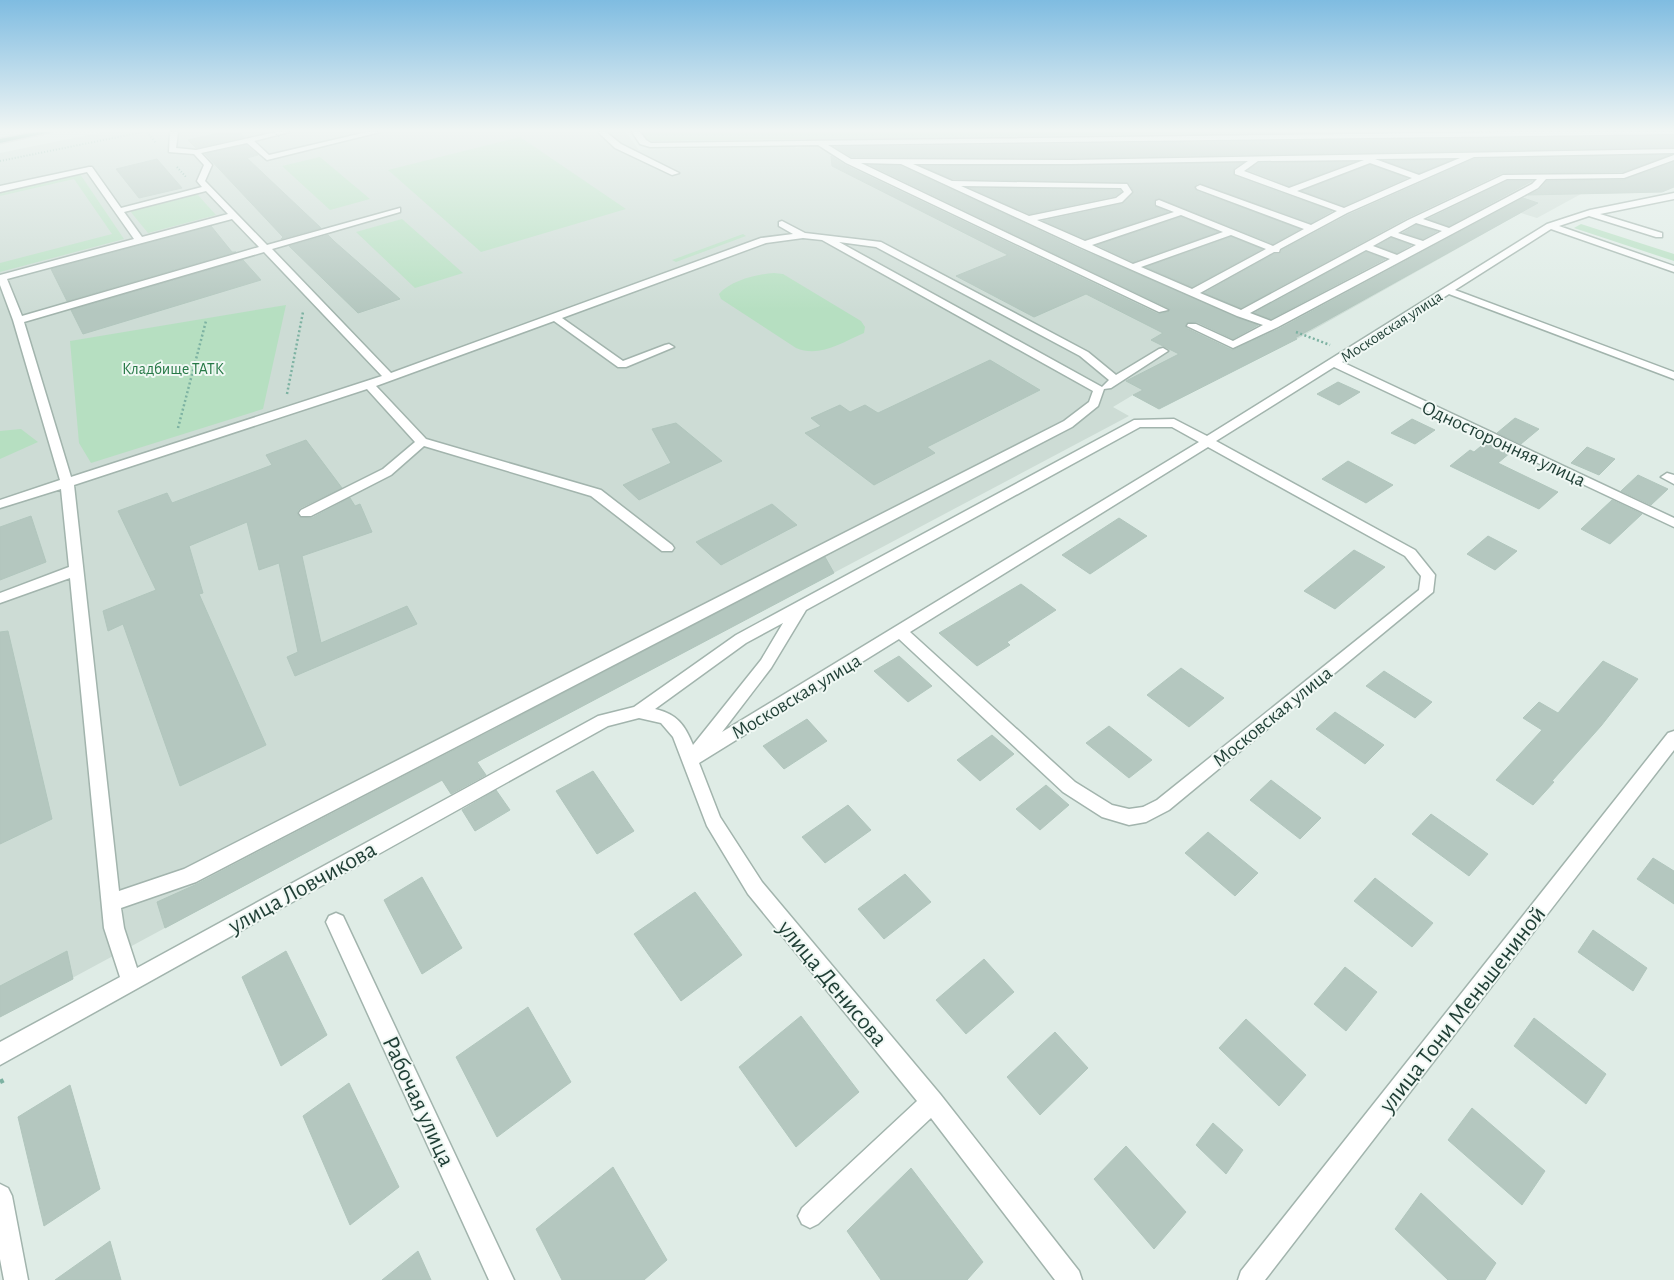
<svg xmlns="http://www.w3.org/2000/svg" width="1674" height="1280" viewBox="0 0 1674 1280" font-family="'Alegreya Sans',sans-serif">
<rect width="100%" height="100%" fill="#dfece6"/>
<path fill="#cddcd5" d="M103,132H626L639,150L795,146L796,148L807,145L806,138L1283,132H1674V187L1667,190L1649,185L1632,187L1641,193L1581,194L1537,218L1521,213L1297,339L1237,369L1212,357L1133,395L1113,407L1129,416L165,928L0,1017V153Z"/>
<path fill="#b6dfc1" d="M639,132H1313L655,141L645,140Z
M520,137L626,209L481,252L388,170Z
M320,157L370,199L330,210L282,166Z
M80,174L124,239L0,272V263L112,234L74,179L0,196V192Z
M197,194L216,215L148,233L130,211Z
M402,219L463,273L415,288L356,232Z
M1581,224L1674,254V261L1574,228Z
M743,234L746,236L676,262L672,260Z
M774,273L783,274L861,321L865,327L864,333C841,343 819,358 796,348L721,299L719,294C730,281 757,274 774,273Z
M286,305L263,409L91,463L79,443L70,341Z
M21,429L38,442L0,459V431Z"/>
<path fill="#b4c7bf" stroke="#b1c6bd" d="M223,132H238L244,137L196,148L188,140Z
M1674,136V147L1071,158L852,157L835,147Z
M246,145L258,155L247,158L321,228L281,239L283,237L205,154Z
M1669,155L1623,172L1502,173L1407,218L1241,308L1204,293L1274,254H1280L1282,250L1348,215L1474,159Z
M831,156L845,165L1158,314L1168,312L1170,309L870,165L901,166L1079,249L1258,325L1233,339L1197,322L1186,323V328L1232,350L1279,329L1523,198L1538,203L1295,338L1297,339L1159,409L1133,395L1143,390L1126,381L1179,354L1151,340L1163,333L1086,294L1034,317L956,276L1008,255L832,166Z
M157,159L182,188L139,198L116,169Z
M1450,160L1419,173L1385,161Z
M1353,162L1289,186L1248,170L1259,163Z
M1674,162V187L1662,192L1528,195L1539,190L1547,181L1624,180Z
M1242,163L1234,168V176L1332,211L1311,223L1199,183L1194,186L1196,191L1300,229L1273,244L1158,198L1154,200V206L1168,212L1085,239L1043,221L1122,204L1134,192L1129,183L952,179L922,166Z
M1370,165L1407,178L1344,206L1302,191Z
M1507,181H1532L1449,226L1428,219Z
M970,188L1120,190L1121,192L1115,196L1029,214Z
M1181,217L1218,232L1133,262L1097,245Z
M1416,225L1437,231L1423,239L1403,233Z
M211,226L232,252H236L67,301L51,269Z
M328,235L335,242L400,299L358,313L289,246Z
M1231,237L1262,249L1192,287L1146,267Z
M1391,238L1411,245L1397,253L1377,246Z
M1366,252L1385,259L1271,319L1254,313Z
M243,260L261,280L83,334L71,310Z
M990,360L1040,390L927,447L935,453L874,485L805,433L821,426L811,418L840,405L850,412L865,405L878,413Z
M1338,382L1360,392L1339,405L1317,394Z
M1515,418L1539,429L1521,444L1497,433Z
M1412,419L1435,430L1415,444L1391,433Z
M676,423L722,461L639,500L623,485L671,463L652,429Z
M306,440L342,488L300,508L297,512L299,517L312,518L350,498L355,506L360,504L372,532L302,556L321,643L407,606L417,624L295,676L287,657L298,652L279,563L259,570L247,522L189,546L203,593L199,594L266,745L180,786L123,624L108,631L103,611L156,590L118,511L167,493L172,503L272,465L266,455Z
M1487,441L1511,452L1498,463L1558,492L1539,509L1450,466L1470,450L1474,452Z
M1587,447L1615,459L1599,475L1571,463Z
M1348,461L1393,485L1366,503L1322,479Z
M1638,475L1668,489L1651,505L1621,491Z
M1612,500L1642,514L1610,544L1581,529Z
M772,504L797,525L721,565L696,542Z
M31,516L46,562L0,580V527Z
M1119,518L1147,536L1090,574L1062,555Z
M1488,536L1517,551L1495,570L1467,554Z
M1354,550L1385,567L1335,609L1304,591Z
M825,557L834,573L477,762L486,775L451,794L442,780L165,928L157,902L197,884Z
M1021,584L1056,610L1007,642L1010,645L977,666L939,633Z
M8,631L52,819L0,844V632Z
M899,656L932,686L908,702L874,671Z
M1603,661L1638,679L1601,726L1552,781L1554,782L1533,805L1496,780L1542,730L1523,718L1539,702L1558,713Z
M1181,668L1224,698L1189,727L1147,695Z
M1384,671L1432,702L1415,718L1366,686Z
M1335,712L1384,745L1365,764L1316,729Z
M807,719L827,741L784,769L763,746Z
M1109,726L1152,760L1129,778L1086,743Z
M992,735L1014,754L980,781L957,760Z
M593,771L634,831L597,854L556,791Z
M1271,780L1321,818L1300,839L1250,800Z
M1046,785L1069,805L1040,830L1016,809Z
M496,790L510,810L475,831L462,810Z
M848,805L871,830L825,863L802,837Z
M1431,814L1488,854L1469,876L1412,834Z
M1208,832L1258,873L1235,896L1185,853Z
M1653,858L1674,871V904L1637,879Z
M905,874L931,902L884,939L858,909Z
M422,877L462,948L422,974L384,900Z
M1375,878L1433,923L1412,947L1354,901Z
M695,892L742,955L681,1001L634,934Z
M1593,930L1647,968L1633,991L1578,952Z
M67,951L73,979L0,1017V986Z
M286,951L327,1035L281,1066L242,977Z
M984,959L1014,992L966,1034L936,1000Z
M1345,967L1377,992L1346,1031L1314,1004Z
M528,1007L571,1082L497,1137L456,1057Z
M801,1016L859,1092L796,1147L739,1067Z
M1534,1018L1606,1074L1586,1104L1514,1046Z
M1246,1019L1306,1075L1279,1106L1219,1048Z
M1055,1032L1088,1068L1040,1115L1007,1077Z
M349,1083L399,1187L350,1225L303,1116Z
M70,1085L100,1189L44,1226L18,1117Z
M1472,1108L1545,1171L1522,1205L1448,1140Z
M1213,1123L1243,1150L1226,1174L1196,1145Z
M1126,1146L1186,1212L1154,1249L1094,1179Z
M613,1167L667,1260L644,1280H562L536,1229Z
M911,1168L983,1262L967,1280H881L847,1231Z
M1421,1193L1496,1263L1485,1280H1448L1395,1229Z
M110,1241L121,1280H55Z
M418,1251L431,1280H382Z"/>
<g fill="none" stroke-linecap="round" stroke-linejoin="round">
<g stroke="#a2b4ad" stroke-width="3">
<path id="minor" d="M170,132H178L176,148L196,150L276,132H289L254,141L269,155L367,132H380L267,160L247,143L201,153L212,165L205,181L267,245L400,208V212L272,249L391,373L761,238L793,234L779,226V222L782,221L805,233L881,242L1088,352L1116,375L1159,349L1163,348L1168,351L1111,388L1104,389L1098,406L1072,427L196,882L121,908L124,928L137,968L598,716L634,707L736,635L1134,420L1174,419L1207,436L1547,224L1590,210L1674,193V199L1600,214L1662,233V237H1656L1589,216L1559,226L1674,266V272L1551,229L1455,290L1674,372V379L1449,294L1342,362L1674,518V527L1334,367L1216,441L1415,550L1435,575L1433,592L1169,810L1146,822L1129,825L1102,817L1063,792L899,639L699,763L720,817L762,882L940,1094L1079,1271L1082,1280H1055L931,1118L818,1224L810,1228L802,1224L798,1216L802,1208L917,1101L748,894L707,826L673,737L661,723L639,718L608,726L0,1065V1042L120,977L104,928L70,578L0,603V593L69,567L61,489L0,508V500L60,480L13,320L0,285V275L134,239L87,172L0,192V186L89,167H92L121,208L202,187L197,181L204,165L194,154L169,152ZM206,191L228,214L142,237L124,212ZM232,219L259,247L22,316L7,279ZM803,238L822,240L1093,391L1089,402L1064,421L184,869L119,891L74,485L367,389L415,442L383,469L301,510L299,513L301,516H311L391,475L424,446L591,496L662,551H672L674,548L672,545L601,490L426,439L376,386L554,321L618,367H626L674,347L669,344L665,345L623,361L562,318L766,243ZM839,242L876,247L1080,356L1109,380L1102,387ZM264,252L382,376L71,477L24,322ZM1140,427H1172L1199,442L722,732L771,668L806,610ZM1208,447L1405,556L1421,576L1419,590L1157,800L1143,807L1129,809L1112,805L1075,782L910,632ZM783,623L761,660L693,745C685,725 677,714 655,709L746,643Z
M598,132H606L621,144L679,173L672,175L615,148Z
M632,132H640L646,140L651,143L1509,132H1674V134L828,145L851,159L1071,160L1674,149V153L1474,157L1347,213L1280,249L1279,252H1274L1200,293L1241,310L1408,220L1503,175L1623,174L1674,155V160L1624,178L1546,179L1538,188L1278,327L1233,348L1187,326L1188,324H1196L1233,341L1263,325L1237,316L1080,247L901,164L861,163L1168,310L1159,312L846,163L818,145L650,147L640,144ZM1460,158L1419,175L1375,159ZM1364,160L1289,188L1244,171L1258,161ZM1248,161L1235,170V174L1337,211L1311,225L1200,185L1196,187L1197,189L1304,229L1273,246L1159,200L1156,201V205L1174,212L1085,241L1037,220L1122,202L1132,192L1127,184L952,181L913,164H1071ZM1370,163L1412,178L1344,208L1297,191ZM1507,179H1537L1532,184L1449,228L1423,219ZM961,186L1121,188L1124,192L1116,198L1029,216ZM1181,215L1223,232L1133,264L1092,245ZM1416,223L1442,231L1423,241L1398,233ZM1231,235L1266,249L1192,289L1141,267ZM1391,236L1416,245L1397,255L1373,246ZM1366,250L1390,259L1271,321L1250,313Z
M1667,473L1674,475V484L1661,477Z
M1674,731V750L1265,1280H1238L1241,1271L1668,733Z
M336,913L343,916L514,1280H489L326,922L329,916Z
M0,1184L8,1188L12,1196L28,1280H4L0,1259Z"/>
</g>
<g stroke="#c0c9c6" stroke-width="3">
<path id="major" d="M36,132H51L0,143V139Z"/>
</g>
<path stroke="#7db2a2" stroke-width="2" stroke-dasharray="1 2" stroke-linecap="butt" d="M147,132L156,143
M0,161L143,132
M177,167L186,177"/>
<path stroke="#7db2a2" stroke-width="2.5" stroke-dasharray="2 2.5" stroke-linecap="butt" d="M1296,332L1330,345
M287,394L303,312
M178,428L206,321"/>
<path stroke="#7db2a2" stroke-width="4.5" stroke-dasharray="4 5.5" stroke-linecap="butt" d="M0,1082L8,1078"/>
<use href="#minor" fill="#fff" fill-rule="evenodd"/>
<use href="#major" fill="#60a594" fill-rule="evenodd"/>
<path stroke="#7db2a2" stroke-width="2" stroke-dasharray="1 2" stroke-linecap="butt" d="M274,132L281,138"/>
</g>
<linearGradient id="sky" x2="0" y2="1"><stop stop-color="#7fbce1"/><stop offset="0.42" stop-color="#f1f6f4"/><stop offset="1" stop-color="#f1f6f4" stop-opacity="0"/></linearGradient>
<rect width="1674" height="311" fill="url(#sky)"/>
<g text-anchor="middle" stroke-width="4" stroke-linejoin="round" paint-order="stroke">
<g font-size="16" fill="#1f3e35" stroke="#f0f8f4">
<text transform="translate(1391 326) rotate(-33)" y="6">Московская улица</text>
</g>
<g font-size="16" fill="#267846" stroke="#f0f8f4">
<text x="173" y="374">Кладбище ТАТК</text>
</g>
<g font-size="20" fill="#1f3e35" stroke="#f0f8f4">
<text transform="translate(1504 443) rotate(25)" y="7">Односторонняя улица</text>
<text transform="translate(796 696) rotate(-31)" y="7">Московская улица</text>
<text transform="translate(1272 716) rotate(-39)" y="7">Московская улица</text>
</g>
<g font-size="24" fill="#1f3e35" stroke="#f0f8f4">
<text transform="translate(302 887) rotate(-29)" y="8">улица Ловчикова</text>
<text transform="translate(833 983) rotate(50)" y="8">улица Денисова</text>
<text transform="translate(1462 1009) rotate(-52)" y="8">улица Тони Меньшениной</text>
<text transform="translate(419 1101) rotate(65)" y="8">Рабочая улица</text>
</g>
</g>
</svg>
